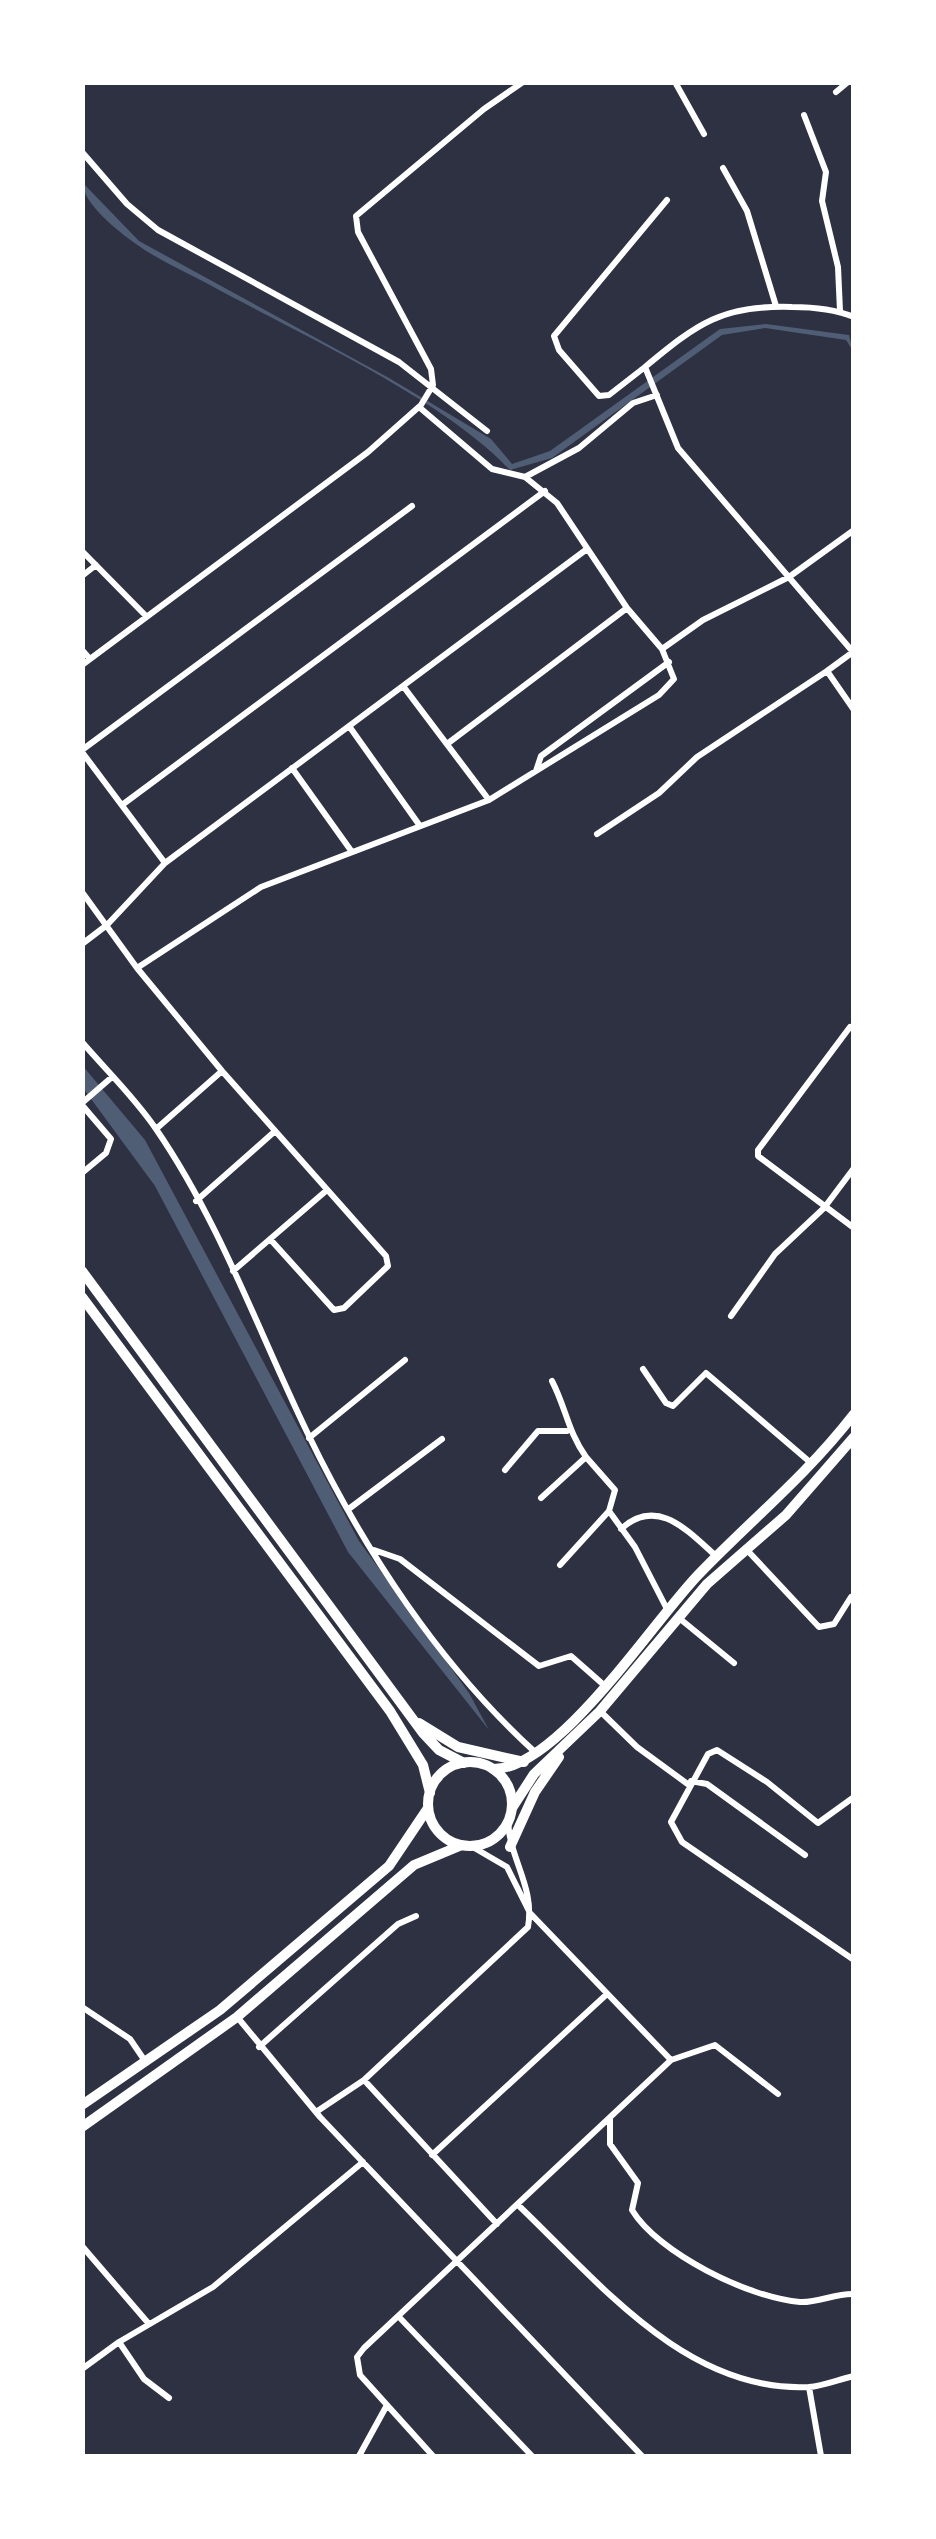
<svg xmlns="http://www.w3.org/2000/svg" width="936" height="2539" viewBox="0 0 936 2539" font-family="'Roboto Condensed',sans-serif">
<rect width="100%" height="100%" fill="#2d3142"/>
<path fill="#4f5d75" d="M82,182L139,241L389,378L491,439L512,464L550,451L720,329L766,324L849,335L853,351L846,340L765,328L722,335L552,458L510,470C443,398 299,334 210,285C186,272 158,260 136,244C119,232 83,204 82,182Z
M82,1065L145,1140L359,1541L469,1693L489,1730L348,1552L155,1186L83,1088Z"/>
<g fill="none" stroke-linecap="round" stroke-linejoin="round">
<path stroke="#fff" stroke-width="6" d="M675,82L704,134
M836,92L848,82
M804,115L826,172L822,201L838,267L840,311
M82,152L127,204L158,230L399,362L487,431
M723,168L747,211L776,306
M854,317C834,309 813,307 792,307C722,305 698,323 645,367L678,448L853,652L827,671L854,710
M645,367L609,395L599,396L559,350L554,336L667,200
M525,477L579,448L633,403L657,395
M82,551L146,616
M82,576L96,565
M662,649L703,620L789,577L854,530
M82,650L90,659
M82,665L368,452L421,405L433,385L431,369L358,232L356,216L484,109L523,82
M403,686L489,800
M349,726L420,826
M447,744L627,608
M82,750L412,506
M82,752L165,863
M292,768L352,852
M536,771L541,756L669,662
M122,805L545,491
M597,834L659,793L697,757L827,671
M82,892L137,968L222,1071L386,1256L388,1266L344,1308L334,1310L270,1239
M82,944L107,925L165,863L587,549
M137,968L261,887L489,800L659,695L674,679L662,649L627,608L557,503L525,477L492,469L419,407
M850,1027L758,1150V1156L854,1228
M82,1042C107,1071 135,1098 156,1129C220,1222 259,1333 308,1434C364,1550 440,1666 536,1753
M82,1103L112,1077
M82,1105L111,1139L106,1153L82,1173
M156,1129L222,1071
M196,1201L274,1132
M233,1271L327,1190
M731,1316L775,1254L824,1208L854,1168
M643,1369L666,1403L673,1406L706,1373L811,1463
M552,1381C566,1408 568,1432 586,1457
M309,1438L405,1360
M505,1470L538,1431H567
M541,1498L586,1457L615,1490L609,1511
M350,1508L442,1439
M621,1529C657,1496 688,1531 716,1556
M746,1549L819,1627L834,1624L851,1597
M374,1550L400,1559L539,1666L571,1656L605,1686
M560,1565L609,1511L635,1547L668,1611
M679,1618L734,1663
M600,1711L637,1747L689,1785
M691,1781L707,1784L805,1855
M854,1797L818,1823L767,1782L717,1750L708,1754L671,1822L682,1842L854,1960
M471,1846L507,1867L530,1913L671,2060
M82,2007L130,2039L145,2061
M238,2018L320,2117L642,2456
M259,2047L398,1924L416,1916
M364,2080L497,2224
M316,2112L364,2080L528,1927C535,1887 510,1860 508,1822
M610,2118V2144L638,2183L632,2210C658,2253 749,2298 800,2302C818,2303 836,2293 854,2294
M432,2155L607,1994
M518,2205C598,2281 686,2393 809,2387C823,2386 840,2379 854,2376
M82,2246L149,2324
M400,2318L532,2456
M119,2342L144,2379L169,2398
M82,2369L119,2342L213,2287L363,2162
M809,2387L821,2456
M359,2456L387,2405
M433,2456L360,2375L357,2357L364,2348L671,2060L715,2045L778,2094"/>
<path stroke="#fff" stroke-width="10" d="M493,1769C558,1770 654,1620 699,1574C753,1518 805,1477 854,1414
M512,1808L534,1774L600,1711L707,1584L786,1515L854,1437
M510,1847L535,1792L559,1757"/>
<path stroke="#fff" stroke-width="10" d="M82,1271L423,1733L439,1750L464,1763
M82,1297L390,1711L423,1765L430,1793
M419,1723L458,1747L524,1762
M428 1804a42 42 0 1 1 84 0a42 42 0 1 1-84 0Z
M82,2105L220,2010L389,1866L428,1808
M82,2127L237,2017L414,1865L462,1845"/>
</g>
<rect width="936" height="2539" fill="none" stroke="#ffffff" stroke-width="170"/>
</svg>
